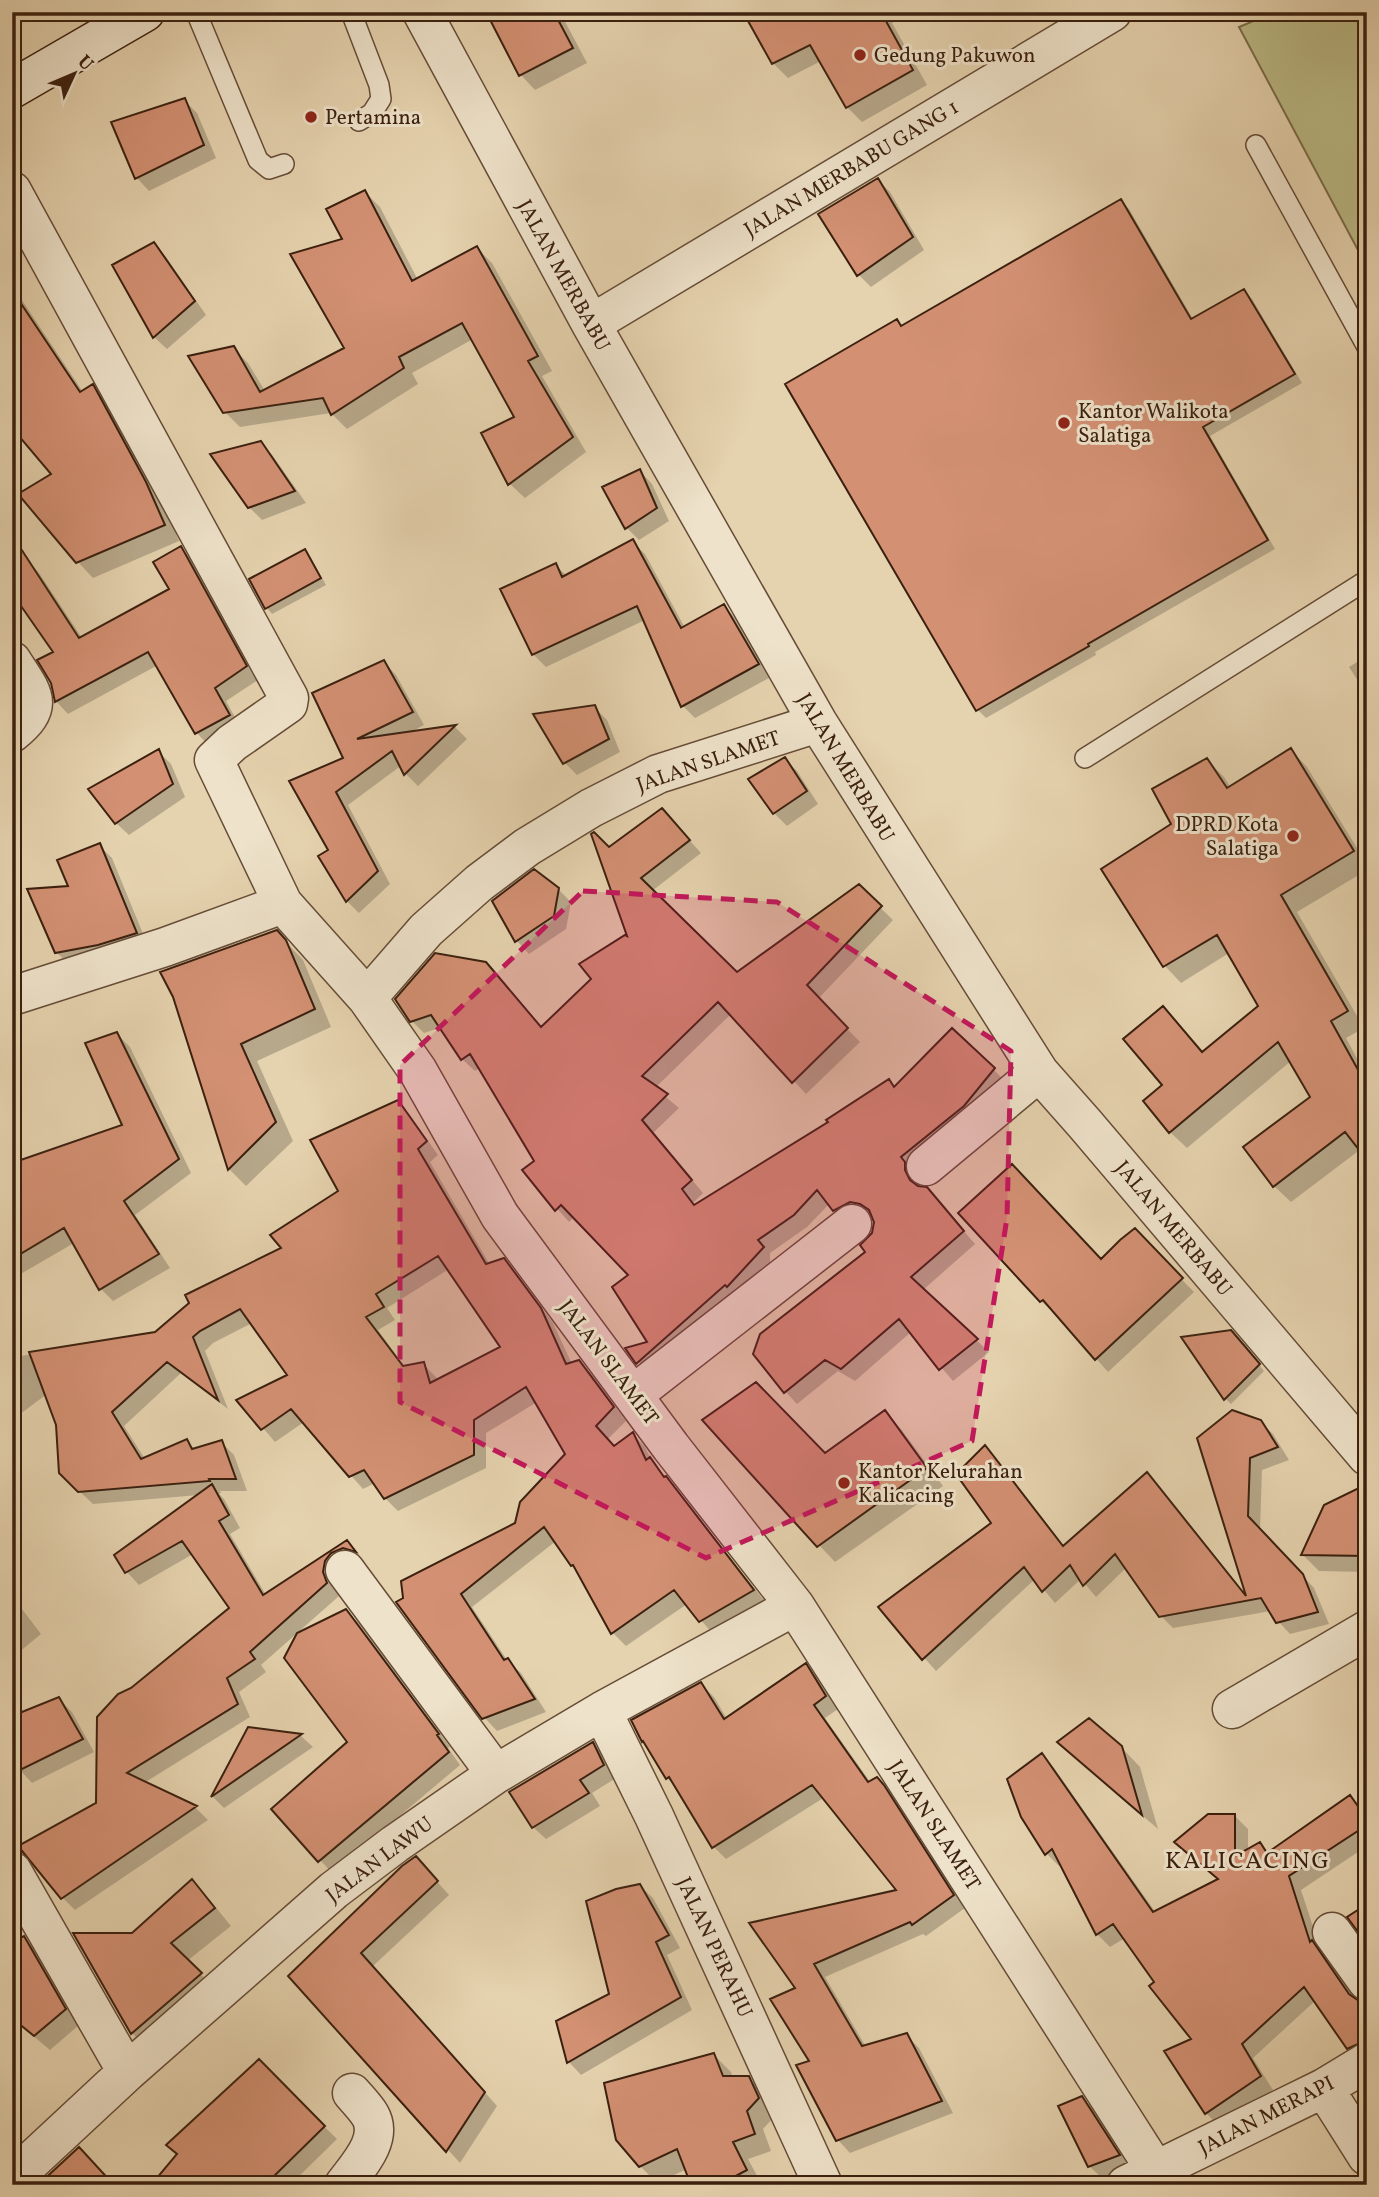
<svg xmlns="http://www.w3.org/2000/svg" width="1379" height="2197" viewBox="0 0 1379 2197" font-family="Vollkorn,serif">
<rect width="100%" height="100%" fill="#e5d2ae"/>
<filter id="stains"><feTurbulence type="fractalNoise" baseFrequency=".00286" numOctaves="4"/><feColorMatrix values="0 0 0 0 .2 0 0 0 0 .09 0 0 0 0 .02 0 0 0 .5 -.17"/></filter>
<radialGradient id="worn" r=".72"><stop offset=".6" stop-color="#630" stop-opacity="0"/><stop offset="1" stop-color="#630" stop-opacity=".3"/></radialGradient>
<path fill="#bbba86" stroke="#7b6d4a" stroke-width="2" d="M1275,12H1367V267L1239,27Z"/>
<path fill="#0003" fill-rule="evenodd" d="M488,12H565L561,14L587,63L535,90L521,75Z
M745,12H911L892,23L927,85L862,122L847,107L821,61L788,78L773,63Z
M184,100L197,113L216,158L149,191L137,178L113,123Z
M878,180L890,192L924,250L871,287L859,275L821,214Z
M365,192L380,207L418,280L477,248L492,263L552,371L542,376L586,452L525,498L510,484L483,434L516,418L473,339L412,373L418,384L347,429L331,413L240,427L225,412L233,348L248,363L265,391L346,349L344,240Z
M1121,201L1129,209L1193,319L1244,291L1252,299L1302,383L1210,436L1275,549L1095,652L1096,655L986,718L978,710L897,321L903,327Z
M154,244L166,257L206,315L167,349L154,337Z
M12,266L19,277L12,281Z
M12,285L83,392L92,387L108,402L161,499L179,541L93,578L78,562L54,474L12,425Z
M261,443L273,456L306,503L262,520L249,507Z
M640,471L652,484L669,521L639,540L627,528Z
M632,541L645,554L685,628L724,606L736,619L771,677L695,718L683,706L645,620L546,667L533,654L555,565L567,576Z
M181,548L193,561L258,680L226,701L241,728L209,746L197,733L158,665L68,714L56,701V652L27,560L39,573L82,638L171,590Z
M304,551L310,557L326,585L272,614L267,608Z
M1367,656V695L1349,667Z
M384,662L396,675L424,725L409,733L455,727L467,739L418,786L406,774L402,765L348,805L390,884L359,913L347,901L331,851L292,782L345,759Z
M594,707L607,720L620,752L577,775L564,762Z
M1291,750L1307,767L1367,864V870L1297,912L1364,1028L1346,1038L1367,1077V1155L1361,1149L1291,1202L1274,1186L1312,1097L1291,1061L1187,1148L1170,1132L1203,1053L1260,1007L1229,953L1181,983L1165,966L1104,869L1173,824L1207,760L1224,777L1231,788Z
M158,751L171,764L185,797L129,835L116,823Z
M784,759L797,771L818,804L787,826L774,813L750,779Z
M674,823L701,853L652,891L736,974L859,887L893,920L818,999L860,1042L806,1094L731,1014L655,1088L679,1108L653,1133L703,1193L693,1203L696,1207L831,1122L888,1081L896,1088L993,1069L1006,1082L917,1176L918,1188L939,1202L975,1244L923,1290L989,1352L953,1381L911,1332L855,1381L838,1371L797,1404L785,1391L868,1252L874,1232L875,1220L873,1216L862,1214L847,1222L830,1203L807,1227L770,1253V1266L650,1375L628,1349L650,1343L631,1275L574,1217L569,1222L524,1171L536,1161L480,1068L475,1071L462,1059L442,1027L424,1033L412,1021L397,1000L542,1028L630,941L609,849Z
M99,845L112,858L148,946L69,964L56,952L70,888Z
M558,889L571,902L566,929L529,954L517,941L494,902Z
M276,932L303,960L331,1027L257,1061L293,1141L246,1186L229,1169L175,996Z
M117,1034L130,1047L191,1173L135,1215L170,1268L113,1301L100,1288L74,1243L12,1279V1136L22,1162L124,1126Z
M397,1102L410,1115L438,1155L430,1162L490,1265L503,1260L516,1273L553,1323L572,1364L579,1362L592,1375L626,1421L607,1440L615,1448L633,1434L645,1447L653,1463L678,1491L766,1603L713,1634L687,1604L626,1646L613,1633L579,1572L556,1541L472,1607L507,1660L521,1673L546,1712L497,1731L484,1717L398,1602L517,1524L567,1454L537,1402L486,1433V1468L398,1511L385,1498L375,1483L363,1489L304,1422L275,1442L239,1400L289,1375L252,1323L213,1343L205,1351L228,1409L181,1373L124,1426L145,1459L187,1442L195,1450L221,1442L234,1455L247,1491H220L221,1493L219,1494L224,1499L240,1528L230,1534L266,1595L347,1542L365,1562L357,1560L335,1586L339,1596L261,1665L266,1672L239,1692L250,1717L144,1783L196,1808L208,1820L75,1910L63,1898L98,1804L132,1690L232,1608L193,1554L139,1585L127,1572L199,1495L93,1504L74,1486L58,1424L47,1394L12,1420V1350L15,1357L155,1333L284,1248L340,1192ZM449,1269L502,1347L438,1381L436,1377L423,1364L405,1367L378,1330L395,1320L387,1308Z
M1134,1231L1194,1292L1108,1372L1055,1312L1054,1313L1041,1301L1101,1261Z
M1237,1338L1264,1371L1231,1404L1225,1398Z
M885,1412L901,1429L943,1486L835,1562L819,1545L825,1455Z
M1260,1422L1273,1434L1289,1460L1262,1470L1260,1530L1314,1588L1329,1624L1290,1634L1278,1621L1271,1611L1173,1628L1161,1616L1127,1567L1096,1597L1081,1579L1055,1603L1035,1579L936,1671L880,1608L994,1523L985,1448L997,1460L1064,1547L1147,1475L1159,1487L1249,1598L1199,1439Z
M1367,1487V1572L1319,1571L1303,1555Z
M12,1596L41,1634L12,1658Z
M346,1611L359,1623L450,1747L448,1748L460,1765L332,1873L274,1809L349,1742Z
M806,1666L818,1678L838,1709L825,1718L871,1783L876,1779L896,1800L965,1908L926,1936L923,1934L825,1977L866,2047L906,2035L919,2048L953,2113L850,2153L838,2140L811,2062L798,1989L752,1924L899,1891L825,1797L726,1859L714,1847L678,1789L667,1778L648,1746L701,1684L714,1697L727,1719Z
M59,1699L72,1712L94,1752L32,1783L20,1770L12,1758Z
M249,1729L301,1736L313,1747L224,1808L213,1797Z
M1059,1742L1121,1747L1140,1767L1158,1829L1078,1760Z
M593,1744L605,1757L616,1778L592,1793L600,1806L546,1839L533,1827Z
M1042,1755L1054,1768L1156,1913L1219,1881L1176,1842L1235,1816L1248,1829V1851L1260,1844L1269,1853L1350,1798L1367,1816V1846L1301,1890L1321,1951L1357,2002L1367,2004V2057L1361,2060L1348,2047L1316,2000L1253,2058L1273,2090L1219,2126L1206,2113L1194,2040L1157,1982L1125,1938L1110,1947L1097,1934L1061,1864L1059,1866L1046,1853Z
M416,1858L449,1895L373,1966L497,2106L460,2163L291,1976Z
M192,1882L209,1899L231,1926L187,1961L218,1991L149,2050L132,2033L76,1935L133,1934Z
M640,1886L653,1898L680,1948L667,1955L692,2010L581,2075L569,2062L558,2022L611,1994Z
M24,1938L39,1953L79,2025L50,2050L12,2018Z
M714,2055L731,2072L733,2078H748L766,2095L775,2116L763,2129L771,2151L748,2159L762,2185H693L687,2169L657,2183L640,2166Z
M258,2062L337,2139L290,2185H242L181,2158L168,2145Z
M1367,2093V2111L1359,2099Z
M1082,2098L1094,2110L1131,2168L1102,2178L1089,2166Z"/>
<path fill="#d39073" stroke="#3b200f" stroke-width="2" fill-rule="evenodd" d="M486,12H554L573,48L519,76Z
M743,12H881L913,70L846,108L810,45L772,64Z
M185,98L204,145L135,179L111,122Z
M878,178L913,237L857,276L818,214Z
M365,190L412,281L477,246L538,356L528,361L573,437L508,485L481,433L514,417L462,323L399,357L404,368L331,415L323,398L223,413L188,356L234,346L260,392L344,348L290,254L342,239L326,209Z
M1121,199L1191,319L1244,289L1295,374L1203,427L1268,540L1088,644L1089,646L976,711L785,384L897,319L901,326Z
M154,242L195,301L153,338L112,265Z
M12,290L80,392L93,384L146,482L165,525L76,563L18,494L51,474L12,428Z
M261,441L295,491L248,508L210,454Z
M640,469L657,508L625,529L602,487Z
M12,535L79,638L169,589L153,562L181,546L247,666L215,688L230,715L195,734L148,652L55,702L51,683L37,660L53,652L12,593Z
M633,539L681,628L724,604L759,664L681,707L637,606L532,655L500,589L556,563L562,577Z
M305,549L321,578L265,609L249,579Z
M384,660L413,712L357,739L456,725L404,775L392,751L336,792L378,871L346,902L318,856L328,850L289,781L343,758L312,693Z
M595,705L609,739L563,764L533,714Z
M1291,748L1354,851L1281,895L1348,1011L1331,1021L1367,1086V1160L1345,1132L1273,1187L1243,1147L1310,1097L1278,1042L1169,1133L1143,1101L1162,1085L1123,1039L1163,1006L1202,1052L1258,1006L1217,935L1163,967L1101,869L1171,824L1152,789L1207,758L1227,788Z
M159,749L173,784L115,824L88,789Z
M785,757L807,791L773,814L748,779Z
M662,808L690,840L641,878L737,972L859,884L882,906L807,985L848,1028L792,1083L718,1002L642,1076L668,1094L642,1120L692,1180L682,1189L694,1205L828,1122L826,1120L889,1079L894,1087L952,1028L995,1068L964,1106L901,1157L905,1162V1170L910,1180L918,1186L927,1187L964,1231L911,1277L978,1339L939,1370L899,1319L841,1369L825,1360L784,1393L753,1354L760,1334L865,1252L860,1245L872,1233L874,1222L869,1210L860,1204L850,1202L833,1211L817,1190L794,1215L758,1240L764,1247L727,1287L725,1285L636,1364L625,1348L647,1342L612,1287L628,1275L561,1205L555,1211L522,1170L534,1161L470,1054L461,1060L431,1015L410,1022L395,999L435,953L486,962L541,1027L591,979L579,964L625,935L627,936L591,834L594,832L609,847Z
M100,843L137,933L98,945L55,953L27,889L68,886L57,860Z
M534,869L559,888L554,916L515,942L492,901Z
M277,930L286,940L315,1009L241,1044L276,1122L228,1170L173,997L160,972Z
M117,1032L179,1159L124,1201L159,1254L99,1290L64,1228L12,1259V1163L122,1125L85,1043Z
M398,1100L427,1141L418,1149L486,1264L504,1258L541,1308L566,1364L579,1360L614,1407L596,1426L614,1446L633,1432L646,1460L650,1457L664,1477L666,1476L754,1590L699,1622L674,1590L611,1634L573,1565L571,1566L544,1527L461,1594L504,1660L508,1658L535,1699L482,1719L396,1602L403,1598L401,1581L515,1523L520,1502L565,1454L526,1387L474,1420V1455L384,1499L364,1470L349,1477L291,1409L261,1430L236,1400L287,1375L240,1309L200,1331L193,1337L218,1400L167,1362L112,1412L141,1459L187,1439L192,1449L222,1440L236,1479H209L210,1481L78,1492L59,1473L56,1425L29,1352L155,1332L189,1303L185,1295L281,1248L270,1235L338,1191L310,1140ZM438,1256L500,1347L430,1383L424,1362L403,1366L366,1317L384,1307L376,1294Z
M1012,1164L1101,1259L1120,1240L1135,1228L1183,1278L1095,1360L1043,1300L1040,1302L958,1213Z
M1231,1330L1260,1364L1224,1400L1181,1337Z
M756,1382L825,1453L885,1410L927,1468L817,1547L702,1420Z
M1232,1410L1261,1420L1278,1447L1250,1458L1248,1516L1303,1574L1318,1612L1276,1623L1261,1598L1159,1617L1115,1554L1083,1586L1070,1565L1042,1592L1024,1567L922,1660L878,1607L991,1523L956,1474L985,1445L1063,1546L1147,1472L1246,1596L1197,1438Z
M212,1484L229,1515L219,1521L263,1595L347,1540L356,1552L343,1548L331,1553L325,1561L323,1572L327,1583L250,1652L255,1659L227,1678L238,1704L127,1773L197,1806L61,1899L18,1846L96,1803L97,1717L118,1694L131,1688L229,1608L182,1541L125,1573L114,1555Z
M1367,1484V1556L1301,1555L1324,1505Z
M346,1609L439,1734L437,1735L449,1752L318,1862L271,1809L347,1742L284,1658L297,1633Z
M806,1663L826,1696L814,1705L868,1782L877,1777L884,1785L954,1895L912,1925L910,1922L814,1964L862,2046L907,2033L942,2101L836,2141L796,2065L809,2061L770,1999L795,1988L749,1923L896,1890L812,1785L712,1848L669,1777L666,1779L643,1741L642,1742L631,1720L701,1682L724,1719Z
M59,1697L83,1739L12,1774V1716Z
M1089,1718L1122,1746L1142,1815L1057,1742Z
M248,1727L302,1734L211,1797Z
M593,1742L604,1765L580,1780L589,1793L532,1828L509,1792Z
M1042,1753L1153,1912L1218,1879L1174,1842L1208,1814H1235V1856L1260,1842L1267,1853L1350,1795L1367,1819V1825L1289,1876L1310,1942L1312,1940L1349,1994L1359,2001L1367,2011V2040L1347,2049L1304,1987L1242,2044L1261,2076L1205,2114L1164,2051L1191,2039L1149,1986L1154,1982L1113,1924L1096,1935L1052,1849L1045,1855L1021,1817L1007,1779Z
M416,1856L438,1881L361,1953L485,2092L446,2152L288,1976L402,1866Z
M192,1879L215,1908L171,1943L202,1973L131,2034L73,1933H132Z
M640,1884L669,1935L656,1942L681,1997L567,2063L556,2021L609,1994L586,1901L616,1889Z
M1367,1904V1938L1364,1940L1347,1917Z
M24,1936L66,2009L34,2036L12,2018V1942Z
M714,2053L723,2076H749L759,2098L747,2111L755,2134L733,2142L747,2170L719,2185H691L677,2149L639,2167L616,2140L604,2083Z
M259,2059L325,2126L265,2185H151L177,2154L166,2145Z
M1082,2096L1120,2155L1088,2167L1058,2106Z
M79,2147L114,2185H38Z"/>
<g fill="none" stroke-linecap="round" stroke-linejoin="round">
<g stroke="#664c37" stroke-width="22">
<path id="lane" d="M196,12L258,160L269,169L284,164
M351,12L379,85L381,99L372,113L359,121
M1256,145L1367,347
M1085,758L1367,580"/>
</g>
<g stroke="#664c37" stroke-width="41">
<path id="street" d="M422,12L591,324L818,723L1039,1072L1085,1124L1367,1456
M12,191L289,698L288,704L232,743L214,760L283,904
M591,324L1112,12
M12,661C32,693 47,705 12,733
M818,723L658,774L591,808L527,847L479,883L426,930L367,998L418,1071L500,1216L671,1447L795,1606L1156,2171
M12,996L165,947L283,904L367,998
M926,1166L1039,1072
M634,1394L852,1224
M345,1570L496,1774
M1232,1709L1367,1630
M602,1711L654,1816L823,2185
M12,1871L127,2072
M1332,1932L1367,1981
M1324,2088L1367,2156
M12,2179L127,2072L334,1890L395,1844L496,1774L602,1711L795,1606
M344,2185C358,2166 384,2139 370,2115C365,2107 358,2100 352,2093
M1126,2185L1324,2088L1367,2062"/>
</g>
<g stroke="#3b200f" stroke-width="41">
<path id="secondary" d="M12,89L145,12"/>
</g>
<use href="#lane" stroke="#eee2ca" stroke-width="19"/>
<use href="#street" stroke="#eee2ca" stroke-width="38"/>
<use href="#secondary" stroke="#eee2ca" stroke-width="38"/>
</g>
<path fill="#c2185b" fill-opacity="0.2" stroke="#c2185b" stroke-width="5" stroke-dasharray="14 9" stroke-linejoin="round" d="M583,891L777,902L1011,1051L1007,1218L972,1441L706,1558L400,1402V1065Z"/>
<g fill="#8f2418" stroke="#eee2ca" stroke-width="2.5">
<circle cx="860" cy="55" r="7"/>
<circle cx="311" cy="117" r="7"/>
<circle cx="1064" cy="423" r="7"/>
<circle cx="1293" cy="836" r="7"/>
<circle cx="844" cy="1483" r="7"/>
</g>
<g text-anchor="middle" stroke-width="6" stroke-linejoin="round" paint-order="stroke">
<g font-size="21" fill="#3b200f" stroke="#eee2ca" text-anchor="start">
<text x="874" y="62">Gedung Pakuwon</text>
<text x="325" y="124">Pertamina</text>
<text x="1078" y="418">Kantor Walikota<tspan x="1078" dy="24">Salatiga</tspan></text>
<text x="1279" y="831" text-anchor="end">DPRD Kota<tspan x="1279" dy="24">Salatiga</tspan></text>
<text x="858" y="1478">Kantor Kelurahan<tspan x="858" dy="24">Kalicacing</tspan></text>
</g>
<g font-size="21" fill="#3b200f" stroke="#eee2ca">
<text transform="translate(851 168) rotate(-31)" y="7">JALAN MERBABU GANG 1</text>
<text transform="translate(564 275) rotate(61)" y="7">JALAN MERBABU</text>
<text transform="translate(708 761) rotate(-19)" y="7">JALAN SLAMET</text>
<text transform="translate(846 767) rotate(59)" y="7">JALAN MERBABU</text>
<text transform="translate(1174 1228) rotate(50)" y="7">JALAN MERBABU</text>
<text transform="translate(609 1362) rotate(53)" y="7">JALAN SLAMET</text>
<text transform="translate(935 1825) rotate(57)" y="7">JALAN SLAMET</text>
<text transform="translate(379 1859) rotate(-37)" y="7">JALAN LAWU</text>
<text transform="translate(715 1947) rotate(65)" y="7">JALAN PERAHU</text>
<text transform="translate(1266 2115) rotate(-27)" y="7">JALAN MERAPI</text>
</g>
<g font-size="24" letter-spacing="2" fill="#3b200f" stroke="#eee2ca">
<text x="1248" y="1868">KALICACING</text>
</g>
</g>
<rect width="1379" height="2197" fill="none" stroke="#e5d2ae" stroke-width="42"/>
<rect x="14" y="14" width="1351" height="2169" fill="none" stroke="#3b200f" stroke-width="3.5"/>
<rect x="21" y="21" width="1337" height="2155" fill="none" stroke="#3b200f" stroke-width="2"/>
<g transform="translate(74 74) rotate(46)" stroke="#eee2ca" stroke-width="5" paint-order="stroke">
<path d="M0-5L12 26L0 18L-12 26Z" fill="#3b200f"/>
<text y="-10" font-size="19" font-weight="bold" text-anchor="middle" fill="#3b200f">U</text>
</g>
<rect width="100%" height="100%" filter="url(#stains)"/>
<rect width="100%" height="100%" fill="url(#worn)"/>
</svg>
